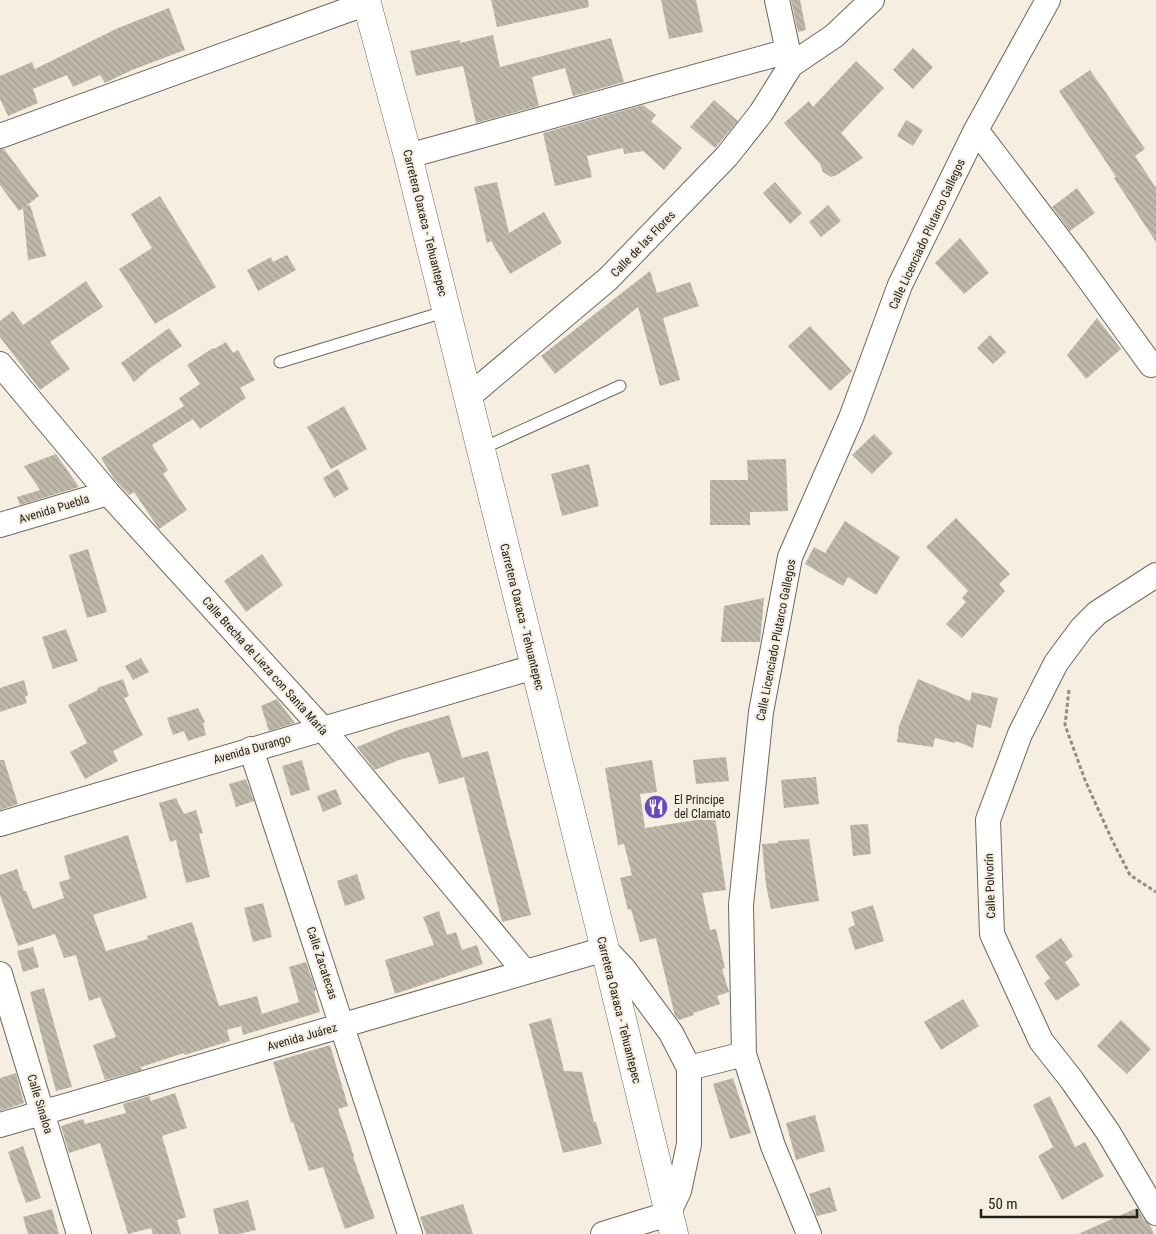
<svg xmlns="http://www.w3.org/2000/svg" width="1156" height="1234" viewBox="0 0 1156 1234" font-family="'Roboto Condensed',sans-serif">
<defs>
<pattern id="building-back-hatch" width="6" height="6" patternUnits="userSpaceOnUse" patternTransform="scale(1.25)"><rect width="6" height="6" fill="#bfb8ab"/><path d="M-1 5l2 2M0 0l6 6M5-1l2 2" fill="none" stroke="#a49e93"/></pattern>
</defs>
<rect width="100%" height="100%" fill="#f6eee1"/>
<path fill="url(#building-back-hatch)" d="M491,0H588L589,7L497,27Z
M661,0H696L703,32L669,39Z
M791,0H800L806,30L798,32Z
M169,8L185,50L132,70L105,83L100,75L73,87L67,75L33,89L38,103L8,116L0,99V76L32,62L35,69L118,28Z
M493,35L500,67L611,38L624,82L573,96L565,68L532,77L539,106L476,123L463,66L416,76L410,51L460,40V43Z
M913,48L933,67L913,89L893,70Z
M856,61L884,88L841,133L863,158L837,175L831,177L823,172L820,164L784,123L809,101L813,107Z
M1090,70L1145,149L1135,156L1156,188V242L1114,178L1116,177L1059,91Z
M714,100L738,121L715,148L690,127Z
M643,105L656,115L651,121L682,148L664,170L643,151L624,154L623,148L587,156L592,177L555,186L543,133Z
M906,120L923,130L913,146L897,136Z
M0,149H4L39,196L26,206L30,205L46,256L28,260L23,208L19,211L0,185Z
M497,182L509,233L544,212L562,243L510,274L491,241L487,243L474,187Z
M775,182L802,213L790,224L763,193Z
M1077,188L1095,213L1070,231L1052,207Z
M160,196L216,287L155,324L119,269L152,248L131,214Z
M828,205L841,221L821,237L809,222Z
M960,238L989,273L964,294L935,263Z
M287,255L296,270L258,291L247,270L271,257L273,262Z
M650,271L657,293L690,282L699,306L663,318L680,380L660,386L638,307L555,374L541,356Z
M86,281L103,307L50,342L70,369L40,390L0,337V321L13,311L23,325Z
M1097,318L1121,349L1086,379L1067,355Z
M810,326L852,371L830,391L788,346Z
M169,328L182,346L150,368L134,382L121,363Z
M990,335L1006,352L993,364L977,348Z
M226,342L233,353L238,350L255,380L240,388L246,398L200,429L193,419L152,445L168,470L163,474L187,510L159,529L134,492L129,495L114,479L101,458L184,406L179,398L200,384L187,365L213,348L214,349Z
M344,406L367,449L331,469L307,427Z
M874,434L893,453L872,474L852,455Z
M56,454L79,487L20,505L17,497L40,490L24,466Z
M786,459L788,511L750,512V525H710V480H748L747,460Z
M589,464L599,506L562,516L551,474Z
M338,469L349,489L334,498L323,478Z
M956,518L1010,574L999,584L1005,591L962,638L946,624L966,602L962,598L968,591L926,547Z
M845,521L900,557L876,595L848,577L843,586L805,564L814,547L825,553Z
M88,549L107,612L87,618L69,555Z
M262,554L283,585L246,612L224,581Z
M764,598L760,642H721L724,606Z
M66,629L78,661L53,669L42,637Z
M141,658L149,672L133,680L125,666Z
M123,679L129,696L124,698L143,735L113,751L118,761L85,779L70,752L87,743L68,705L98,690L97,688Z
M918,679L970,701L972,692L998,698L991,728L977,724L973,748L956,741L955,743L935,738L933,747L897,742L899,726Z
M24,680L28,695L25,697L27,703L0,712V688Z
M277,699L295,723L269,731L261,706Z
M198,708L205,722L203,723L206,735L188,741L184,731L173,735L167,718Z
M449,715L462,758L488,751L531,915L502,922L464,777L439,784L429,752L399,760L375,770L357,747L398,730Z
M726,757L729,781L696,784L693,760Z
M0,760H4L18,804L0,810Z
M302,760L310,790L291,796L282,766Z
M652,760L657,792L640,794L645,828L715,817L726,890L702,893L710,930L716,929L725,968L722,969L729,992L717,996L720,1004L693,1013L694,1015L679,1020L675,1016L656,938L640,942L631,909L628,910L620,878L632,875L624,844L618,845L605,768Z
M816,777L819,804L784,808L781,780Z
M246,779L254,801L236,807L229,784Z
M336,789L342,804L323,812L317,796Z
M176,798L184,814L196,810L203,833L199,834L210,877L186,883L176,840L170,842L159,803Z
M868,824L871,854L853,856L850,825Z
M128,835L147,898L93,915L106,951L148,939L147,936L192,922L219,1006L257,996L262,1014L299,1002L289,967L306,962L316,990L314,991L320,1012L243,1035L241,1026L227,1030L230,1041L185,1055L184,1053L141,1067L142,1070L105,1080L93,1045L116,1037L100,997L89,1001L76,955L64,958L55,934L18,946L0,895V875L17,869L24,891H26L33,909L64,898L59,882L70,879L64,856Z
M809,839L819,901L771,909L766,885L762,844L778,843V841Z
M357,874L365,899L345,906L337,881Z
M263,903L272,937L253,942L244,908Z
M873,905L884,941L855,950L848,928L855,925L851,912Z
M439,911L447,935L456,932L462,950L477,945L483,964L395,994L385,960L434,945L423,917Z
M1061,938L1073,956L1065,962L1080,985L1056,1001L1044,983L1050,978L1035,956Z
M33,947L39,967L23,972L17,951Z
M44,988L72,1087L56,1091L30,992Z
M963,999L979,1026L941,1050L924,1022Z
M551,1018L564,1071L582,1072L594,1122H596L602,1144L563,1153L529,1024Z
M1121,1020L1151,1049L1127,1074L1097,1046Z
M330,1045L348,1106L338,1109L354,1156L353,1157L375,1218L345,1229L323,1167L309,1171L293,1122L291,1123L273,1062Z
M16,1073L24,1103L0,1111V1078Z
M733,1078L751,1133L730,1139L713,1084Z
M175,1093L187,1128L162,1136L186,1217L177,1220L181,1234H153L151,1228L128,1234L100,1143L69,1153L61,1126L83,1119L85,1124L126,1113L123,1104L149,1096L151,1101Z
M1050,1096L1075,1147L1085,1142L1104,1176L1062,1200L1038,1156L1053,1147L1033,1105Z
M815,1115L825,1151L796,1160L786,1123Z
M23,1146L41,1198L26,1203L8,1152Z
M830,1187L837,1211L817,1216L809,1194Z
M248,1200L256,1230L239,1234H219L213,1209Z
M463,1204L473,1234H426L420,1217Z
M1137,1208L1144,1220L1150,1225L1154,1234H1078Z
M52,1209L59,1234H28L23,1217Z"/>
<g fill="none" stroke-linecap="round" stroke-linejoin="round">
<g stroke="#6e685c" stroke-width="13">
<path id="lane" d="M280,362L447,311
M481,449L620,386"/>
</g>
<g stroke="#6e685c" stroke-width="26">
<path id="street" d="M791,65L834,36L872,0
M976,130L1075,260L1151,365
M0,136L367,3
M408,156L788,51
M0,364L108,493L323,729L525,972
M468,397L608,279L727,156L761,113L791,65L777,0
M0,525L108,493
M1156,575L1097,613L1082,628L1056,663L1020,734L988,820L992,934L1041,1041L1071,1079L1108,1132L1156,1213
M251,749L410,1234
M0,824L534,667
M0,974L79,1234
M689,1068L744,1054
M0,1125L605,949L624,969L671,1033L689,1068V1144L679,1191L668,1214L603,1234
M809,1234L773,1146L744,1054L741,905L761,712L790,557L851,418L900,285L976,130L1048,0"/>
</g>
<g stroke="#6e685c" stroke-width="29">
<path id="primary" d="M366,0L408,156L605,949L674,1234"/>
</g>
<path stroke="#928c83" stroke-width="3" stroke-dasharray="4 2.5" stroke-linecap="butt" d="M1069,690L1065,725L1085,780L1112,840L1130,875L1156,892"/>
<use href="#lane" stroke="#fff" stroke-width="11"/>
<use href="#street" stroke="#fff" stroke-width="24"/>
<use href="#primary" stroke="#fff" stroke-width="28"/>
</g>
<defs>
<g id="restaurant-disc" transform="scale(1.25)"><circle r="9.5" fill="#6b48c1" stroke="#f6eee1"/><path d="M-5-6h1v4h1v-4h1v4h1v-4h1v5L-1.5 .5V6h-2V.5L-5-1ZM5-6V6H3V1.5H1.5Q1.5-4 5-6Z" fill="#fff"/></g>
</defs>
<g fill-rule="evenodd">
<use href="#restaurant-disc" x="656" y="807"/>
</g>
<g text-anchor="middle" stroke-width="4" stroke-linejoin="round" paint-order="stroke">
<g font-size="12" fill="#24211c" stroke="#f6eee1">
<text transform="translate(425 223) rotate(76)" y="4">Carretera Oaxaca - Tehuantepec</text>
<text transform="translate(927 234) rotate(-65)" y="4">Calle Licenciado Plutarco Gallegos</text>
<text transform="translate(643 244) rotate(-46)" y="4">Calle de las Flores</text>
<text transform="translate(54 509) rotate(-17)" y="4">Avenida Puebla</text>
<text transform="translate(522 617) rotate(76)" y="4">Carretera Oaxaca - Tehuantepec</text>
<text transform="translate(776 640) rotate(-79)" y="4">Calle Licenciado Plutarco Gallegos</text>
<text transform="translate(265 666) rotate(48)" y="4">Calle Brecha de Lieza con Santa María</text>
<text transform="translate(252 749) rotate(-16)" y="4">Avenida Durango</text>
<text transform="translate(990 886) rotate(-92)" y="4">Calle Polvorín</text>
<text transform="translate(322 963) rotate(72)" y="4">Calle Zacatecas</text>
<text transform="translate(619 1010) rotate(76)" y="4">Carretera Oaxaca - Tehuantepec</text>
<text transform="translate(302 1037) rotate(-16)" y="4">Avenida Juárez</text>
<text transform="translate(40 1104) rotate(73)" y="4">Calle Sinaloa</text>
</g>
<g font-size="12" fill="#24211c" stroke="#f6eee1" text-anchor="start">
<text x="674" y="804">El Principe<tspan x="674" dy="14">del Clamato</tspan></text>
</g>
</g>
<path d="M981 1209v8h156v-8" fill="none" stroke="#24211c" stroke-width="2.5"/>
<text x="988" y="1209" font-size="15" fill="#24211c" stroke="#f6eee1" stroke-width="4" paint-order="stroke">50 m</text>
</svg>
